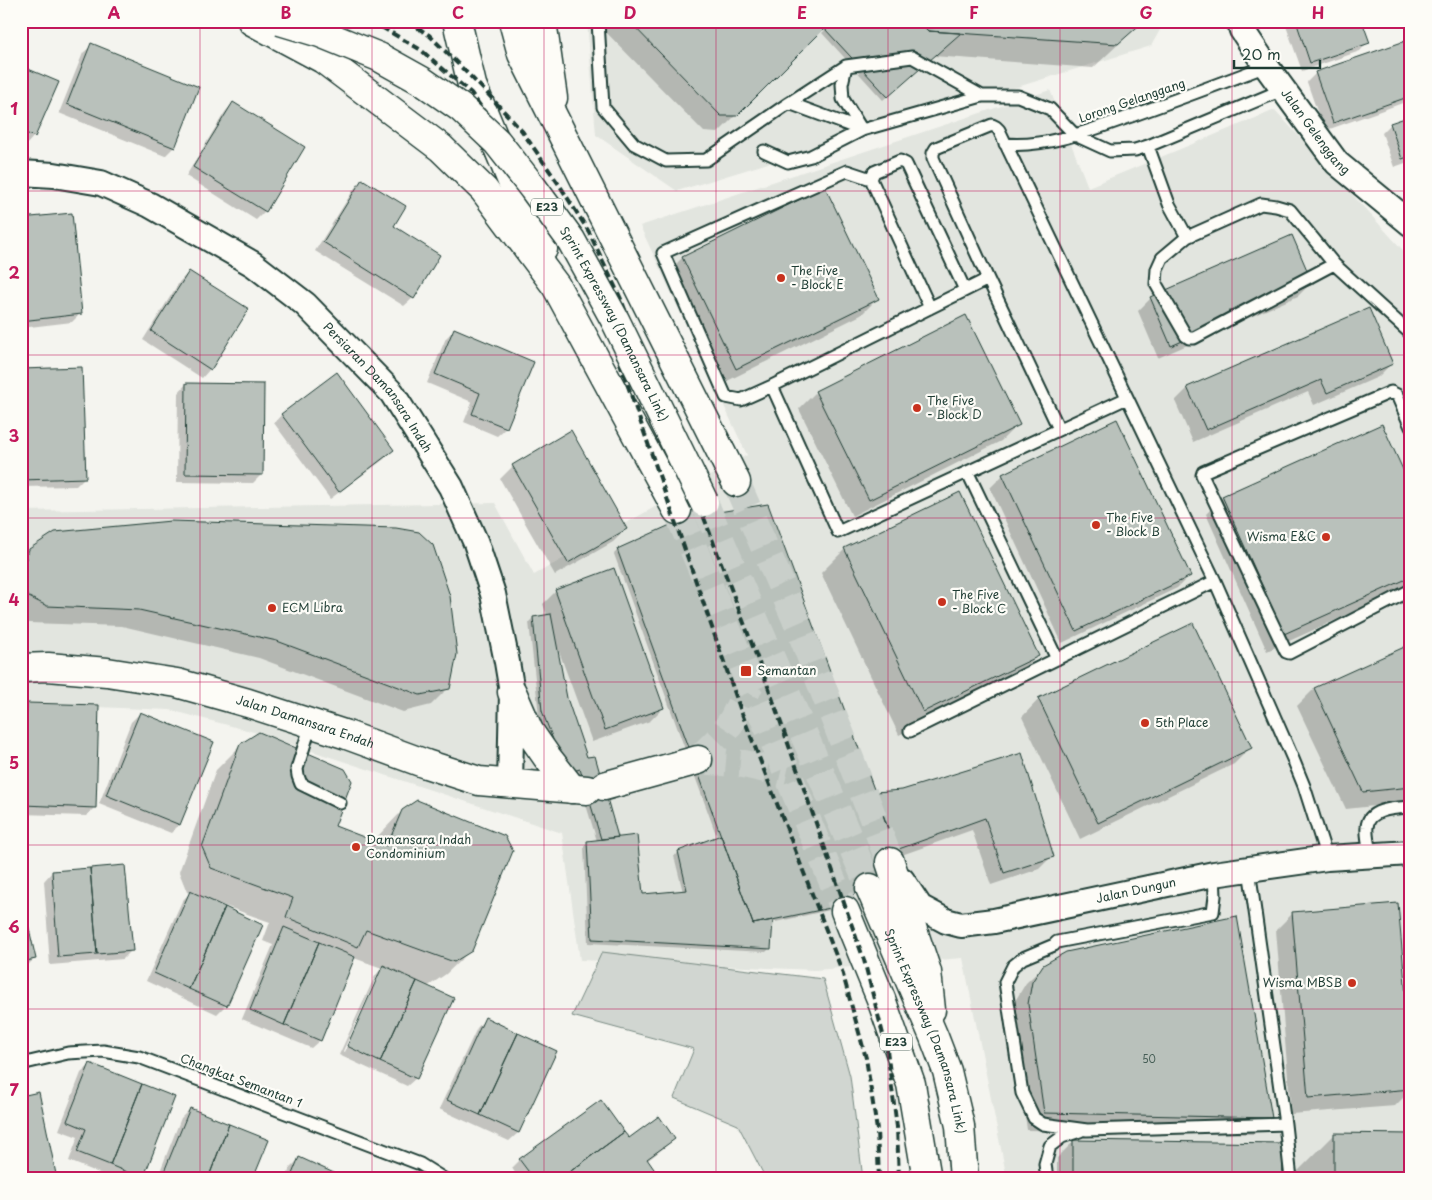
<svg xmlns="http://www.w3.org/2000/svg" width="1432" height="1200" viewBox="0 0 1432 1200" font-family="'Playpen Sans',sans-serif">
<rect width="100%" height="100%" fill="#f4f4ef"/>
<filter id="ink" filterUnits="userSpaceOnUse"><feTurbulence type="fractalNoise" baseFrequency=".02" numOctaves="2"/><feDisplacementMap in="SourceGraphic" scale="10" xChannelSelector="R" yChannelSelector="G"/><feConvolveMatrix kernelMatrix="1 2 1 2 8 2 1 2 1" color-interpolation-filters="sRGB"/></filter>
<g filter="url(#ink)">
<path fill="#e2e5df" d="M587,21H1165L1151,46L677,191L596,135Z
M1050,90L1088,187L1275,110L1411,259V1179H1007L963,958L815,970L580,960L562,833L254,732L170,710L21,704V511L495,503L534,575L747,455L640,226Z"/>
<path fill="#d1d6d1" stroke="#788a82" d="M602,952L823,979L850,1076L863,1179H766L738,1125L674,1098L694,1049L572,1016Z"/>
<path fill="#0003" fill-rule="evenodd" d="M601,21H830L718,133L704,132L601,27Z
M834,21H1143L1093,68L933,56L883,100L822,33Z
M1291,21H1361L1368,42L1360,51L1302,71L1286,26Z
M1411,40V100L1324,131L1307,82L1316,73Z
M92,45L174,147L165,156L59,113L83,53Z
M21,68L34,136L26,145L21,143Z
M233,103L265,211L256,220L186,176L225,112Z
M1411,118V161L1394,167L1382,133L1391,124Z
M362,180L392,227L413,298L404,306L315,251L354,189Z
M21,220L81,313L72,322L21,328Z
M682,258L878,298L861,315L719,385L665,275Z
M189,272L210,369L202,378L143,340L180,281Z
M1311,283L1298,296L1158,358L1138,311L1151,298Z
M455,329L533,363L506,428L497,436L464,422L472,402L427,383L446,338Z
M1391,364L1378,377L1314,405L1308,392L1193,442L1175,401L1188,388Z
M21,370L85,477L76,486L21,487Z
M186,384L262,474L253,483L177,482L178,393Z
M816,392L1018,424L1001,441L852,516L799,409Z
M282,414L393,450L384,459L330,499L274,423Z
M513,466L626,529L613,542L555,575L500,479Z
M1003,475L1190,575L1177,588L1062,643L990,488Z
M1411,490V586L1267,651L1206,514L1223,497Z
M845,549L1037,656L1013,680L899,735L821,573Z
M30,550L448,688L431,705L403,712L259,658L122,626L29,623L21,619V559Z
M618,550L875,794L903,792L1021,755L1052,856L1039,869L991,885L972,830L896,857L895,868L830,910L771,923L770,948L766,952L588,943L584,846L588,842L597,841L576,772L562,777L539,716L529,622L533,618L547,616L543,604L556,591L663,708L650,721L592,742L557,646H556L566,699L586,758H594L618,838L642,895L683,892L674,856L679,852L717,837L614,554Z
M1192,625L1251,747L1234,764L1080,839L1022,717L1039,699Z
M1411,645V802L1346,809L1297,706L1314,689Z
M27,704L95,807L86,816L21,814V710Z
M140,713L179,825L171,833L99,804L131,722Z
M241,745L333,827L375,843L378,836L402,811L471,950L446,974L427,987L416,1078L407,1086L339,1055L375,976L382,968L354,958L320,1040L311,1048L242,1019L273,945L263,941L270,922L214,902L226,1005L217,1014L146,981L182,901L190,893L187,892L179,872L216,770ZM377,976H380L345,1052L343,1051Z
M52,872L131,951L123,959L50,965L44,881Z
M21,900L35,958L26,967L21,968Z
M1293,913L1411,1070V1090L1395,1106L1291,1114L1276,930Z
M1044,966L1271,1117L1254,1134L1027,1130L1012,1022L1015,1001L1026,983Z
M485,1019L555,1052L518,1133L509,1141L439,1109L477,1028Z
M90,1065L142,1178L141,1179H114L69,1161L78,1137L59,1130L81,1073Z
M190,1109L252,1179H157L181,1118Z
M1335,1134L1411,1179H1295V1174Z
M674,1139L665,1147L647,1161L648,1179H519L512,1168L520,1160L629,1140Z
M1074,1141L1282,1179H1057V1158Z
M299,1159L344,1179H286L290,1168Z"/>
<path fill="#b9c1bb" stroke="#1f3d34" d="M629,21H832L737,116H721Z
M832,21H919L928,31L961,33L888,97L825,29Z
M919,21H1144L1118,44L928,31Z
M1296,21H1362L1370,43L1310,63Z
M1411,39V96L1333,123L1315,72Z
M91,43L199,87L175,148L67,104Z
M21,66L59,82L35,137L21,131Z
M233,102L305,147L266,212L193,167Z
M1411,116V156L1402,159L1390,123Z
M362,179L406,206L394,226L440,255L414,299L323,242Z
M825,187L879,299L736,369L682,257Z
M72,213L82,314L21,321V218Z
M1292,235L1313,284L1171,346L1150,297Z
M189,271L249,309L211,370L151,331Z
M1369,308L1393,364L1327,393L1321,380L1206,430L1187,387Z
M966,315L1020,425L869,500L815,391Z
M454,328L534,362L507,428L472,414L480,393L435,374Z
M82,367L86,478L21,480V369Z
M337,372L394,450L339,492L281,414Z
M186,383L264,384L263,475L185,474Z
M1117,419L1191,576L1076,631L1002,474Z
M1382,424L1411,487V577L1284,634L1222,496Z
M571,430L627,529L568,563L512,465Z
M960,492L1039,656L923,712L844,548Z
M768,504L875,792L900,864L835,907L753,924L617,549L688,517Z
M171,521L396,528L419,532L433,545L450,596L457,654L450,689L420,695L277,641L139,610L47,606L27,596L23,572L29,549L55,532Z
M614,568L664,708L605,730L555,590Z
M551,614L567,698L587,757L595,756L618,837L601,839L580,769L566,773L542,711L533,617Z
M1193,623L1252,748L1098,823L1038,698Z
M1411,644V787L1363,792L1314,688Z
M27,703L99,705L96,808L23,805Z
M140,712L214,742L180,825L106,795Z
M259,732L345,769L352,781L335,826L387,846L402,810L417,800L505,836L513,851L472,951L454,962L366,930L358,947L286,917L293,898L211,868L202,847L240,744Z
M1022,753L1054,857L1004,873L985,818L896,850L875,792L902,790Z
M637,835L643,894L687,890L678,851L721,835L753,924L773,920L771,949L592,939L587,841Z
M125,865L133,951L97,954L90,868Z
M90,868L97,954L58,957L52,871Z
M190,891L225,907L189,989L154,973Z
M21,894L36,959L21,962Z
M1398,903L1411,1054V1089L1308,1098L1292,912Z
M225,907L263,925L227,1006L189,989Z
M1237,916L1272,1118L1044,1113L1028,1004L1032,982L1043,965L1066,952Z
M284,927L319,942L284,1025L250,1010Z
M319,942L355,957L321,1041L284,1025Z
M383,965L417,981L380,1062L347,1046Z
M417,981L454,998L417,1079L380,1062Z
M485,1017L518,1033L480,1115L447,1100Z
M518,1033L557,1051L519,1133L480,1115Z
M90,1063L142,1084L110,1165L77,1152L86,1129L67,1121Z
M142,1084L175,1097L143,1179L110,1165Z
M39,1092L57,1179H21V1096Z
M601,1100L624,1132L560,1179H534L519,1159Z
M190,1108L229,1124L208,1179H161Z
M659,1116L675,1139L647,1159L656,1172L648,1179H560L624,1132L629,1138Z
M229,1124L269,1140L253,1179H208Z
M1334,1133L1411,1134V1179H1334Z
M1073,1140L1282,1143L1283,1179H1073Z
M299,1157L347,1179H290Z"/>
<g fill="none" stroke-linecap="round" stroke-linejoin="round">
<path stroke="#c9cfca" stroke-width="28" stroke-dasharray="28 14" stroke-linecap="butt" d="M698,760L721,737L733,719L750,684
M698,760L744,764L787,774"/>
<path stroke="#c9cfca" stroke-width="28" stroke-dasharray="28 14" stroke-linecap="butt" d="M736,482L798,624L890,862
M704,502L870,888
M677,510L845,911"/>
<g stroke="#1f3d34" stroke-width="15">
<path id="service" d="M598,21L603,107L634,144L666,161L706,160L789,103L846,66
M982,96H1018L1050,109L1075,135L1110,151L1135,150L1148,146L1282,90
M789,103L862,130
M1005,144C1048,148 1094,129 1134,115C1178,99 1222,83 1266,66
M1148,146L1169,204L1187,237
M764,151L788,162L811,156L862,130L982,96L912,57L846,66L842,84L843,99L862,130
M871,179L847,171L663,253L726,397L741,400L772,386L988,279
M1334,264L1194,338H1189L1186,336L1156,284L1157,269L1162,258L1187,237L1261,204L1276,206L1290,210L1334,264L1411,334
M930,308L871,179L874,172L900,161L906,164L965,290
M772,386L838,532L1127,398
M1411,427L1397,395L1391,392L1203,472L1202,475L1286,652L1289,653L1411,590
M1059,429L988,279L933,158V153L936,148L992,125L996,127L999,130L1215,581L1293,759L1304,786L1327,858
M968,473L1057,659
M311,724L297,769L298,776L301,784L340,803
M910,731L1215,581
M1371,856C1369,847 1366,836 1367,827C1368,808 1397,808 1411,807
M1249,869L1285,1124L1291,1179
M1214,874L1215,896L1213,912L1057,942L1054,945L1023,958L1013,966L1005,982L1022,1093L1034,1118L1043,1124L1087,1130L1285,1124
M21,1064L68,1053L103,1051L139,1057L420,1164L444,1179
M1047,1179L1045,1164L1050,1146L1062,1137L1080,1131"/>
</g>
<g stroke="#1f3d34" stroke-width="28">
<g id="minor">
<path id="s1" d="M1239,21L1242,30L1266,66L1337,163L1411,224"/>
<path id="s2" d="M21,173L54,175L101,183L150,205L253,264L305,304L392,393L451,487L476,543L493,594L507,662L512,692L510,784"/>
<path id="s3" d="M902,880L920,907L946,921L961,925L994,921L1214,874L1327,858L1411,853"/>
</g>
</g>
<g stroke="#1f3d34" stroke-width="31">
<g id="tertiary">
<path id="s4" d="M21,668L48,667L107,672L177,683L248,703L347,735L426,764L479,781L587,790"/>
<path d="M512,692L529,731L547,757L572,789"/>
<path d="M604,786L698,760"/>
</g>
</g>
<g stroke="#1f3d34" stroke-width="31">
<g id="motorway">
<path d="M252,21L323,59L441,148L484,190L556,286L677,510"/>
<path d="M457,21L472,85L518,196L543,249"/>
<path d="M513,21L522,54L736,482"/>
<path d="M542,21L553,98"/>
<path d="M890,862L927,972L931,1010"/>
<path id="s5" d="M870,888L934,1037L947,1071L960,1126L964,1179"/>
<path d="M845,911L881,999L911,1084L927,1179"/>
</g>
</g>
<use href="#service" stroke="#fdfcf7" stroke-width="11"/>
<use href="#minor" stroke="#fdfcf7" stroke-width="24"/>
<use href="#tertiary" stroke="#fdfcf7" stroke-width="28"/>
<use href="#motorway" stroke="#fdfcf7" stroke-width="28"/>
<path stroke="#1f3d34" stroke-width="4" stroke-dasharray="8 4" stroke-linecap="butt" d="M371,21L421,50L471,93L506,142L576,254L604,317L741,711L842,971L866,1058L877,1130L879,1179
M407,21L429,35L486,92L522,131L560,186L589,232L621,299L769,689L864,960L887,1050L897,1127L899,1179"/>
<g stroke="#1f3d34" stroke-width="31" stroke-linecap="butt">
<g id="motorway-bridge">
<path id="s6" d="M280,21L320,33L379,57L422,81L461,108L497,142L533,188L571,240L615,320L704,502"/>
</g>
</g>
<use href="#motorway-bridge" stroke="#fdfcf7" stroke-width="28"/>
</g>
</g>
<path fill="none" stroke="#c2185b" stroke-width="1" stroke-opacity="0.55" d="M200,21V1179M372,21V1179M544,21V1179M716,21V1179M888,21V1179M1060,21V1179M1232,21V1179M21,191H1411M21,355H1411M21,518H1411M21,682H1411M21,845H1411M21,1009H1411"/>
<g fill="#c8321e" stroke="#fdfcf7" stroke-width="2">
<circle cx="781" cy="278" r="5"/>
<circle cx="917" cy="408" r="5"/>
<circle cx="1096" cy="525" r="5"/>
<circle cx="1326" cy="537" r="5"/>
<circle cx="942" cy="602" r="5"/>
<circle cx="272" cy="608" r="5"/>
<rect x="740" y="665" width="12" height="12" rx="2.5"/>
<circle cx="1145" cy="723" r="5"/>
<circle cx="356" cy="847" r="5"/>
<circle cx="1352" cy="983" r="5"/>
</g>
<g text-anchor="middle" stroke-width="4.5" stroke-linejoin="round" paint-order="stroke">
<g font-size="10" fill="#465e56">
<text x="1149" y="1063">50</text>
</g>
<g fill="#fdfcf7" stroke="#62766e" stroke-width="1">
<rect x="531" y="198.5" width="32" height="17" rx="4"/>
<rect x="880" y="1033.5" width="32" height="17" rx="4"/>
</g>
<g font-size="11" font-weight="bold" fill="#1f3d34">
<text x="547" y="211">E23</text>
<text x="896" y="1046">E23</text>
</g>
<g font-size="12" fill="#1f3d34" stroke="#fdfcf7">
<text transform="translate(1132 101) rotate(-19)" y="4">Lorong Gelanggang</text>
<text dy="4" stroke="none"><textPath href="#s1" startOffset="135">Jalan Gelenggang</textPath></text>
<text dy="4" stroke="none"><textPath href="#s6" startOffset="469">Sprint Expressway (Damansara Link)</textPath></text>
<text dy="4" stroke="none"><textPath href="#s2" startOffset="430">Persiaran Damansara Indah</textPath></text>
<text dy="4" stroke="none"><textPath href="#s4" startOffset="291">Jalan Damansara Endah</textPath></text>
<text dy="4" stroke="none"><textPath href="#s3" startOffset="256">Jalan Dungun</textPath></text>
<text dy="4" stroke="none"><textPath href="#s5" startOffset="154">Sprint Expressway (Damansara Link)</textPath></text>
<text transform="translate(241 1081) rotate(21)" y="4">Changkat Semantan 1</text>
</g>
<g font-size="12" fill="#1f3d34" stroke="#fdfcf7" text-anchor="start">
<text x="791" y="275">The Five<tspan x="791" dy="14">- Block E</tspan></text>
<text x="927" y="405">The Five<tspan x="927" dy="14">- Block D</tspan></text>
<text x="1106" y="522">The Five<tspan x="1106" dy="14">- Block B</tspan></text>
<text x="1316" y="541" text-anchor="end">Wisma E&amp;C</text>
<text x="952" y="599">The Five<tspan x="952" dy="14">- Block C</tspan></text>
<text x="282" y="612">ECM Libra</text>
<text x="757" y="675">Semantan</text>
<text x="1155" y="727">5th Place</text>
<text x="366" y="844">Damansara Indah<tspan x="366" dy="14">Condominium</tspan></text>
<text x="1342" y="987" text-anchor="end">Wisma MBSB</text>
</g>
</g>
<rect width="1432" height="1200" fill="none" stroke="#fdfcf7" stroke-width="55"/>
<path d="M1234 60v8h86v-8" fill="none" stroke="#1f3d34" stroke-width="2.5"/>
<text x="1242" y="60" font-size="15" fill="#1f3d34" stroke="#fdfcf7" stroke-width="4" paint-order="stroke">20 m</text>
<rect x="28" y="28" width="1376" height="1144" fill="none" stroke="#c2185b" stroke-width="2"/>
<g font-size="16" text-anchor="middle" font-weight="bold" fill="#c2185b">
<text x="114" y="19">A</text>
<text x="286" y="19">B</text>
<text x="458" y="19">C</text>
<text x="630" y="19">D</text>
<text x="802" y="19">E</text>
<text x="974" y="19">F</text>
<text x="1146" y="19">G</text>
<text x="1318" y="19">H</text>
<text x="14" y="115">1</text>
<text x="14" y="279">2</text>
<text x="14" y="442">3</text>
<text x="14" y="606">4</text>
<text x="14" y="769">5</text>
<text x="14" y="933">6</text>
<text x="14" y="1096">7</text>
</g>
</svg>
